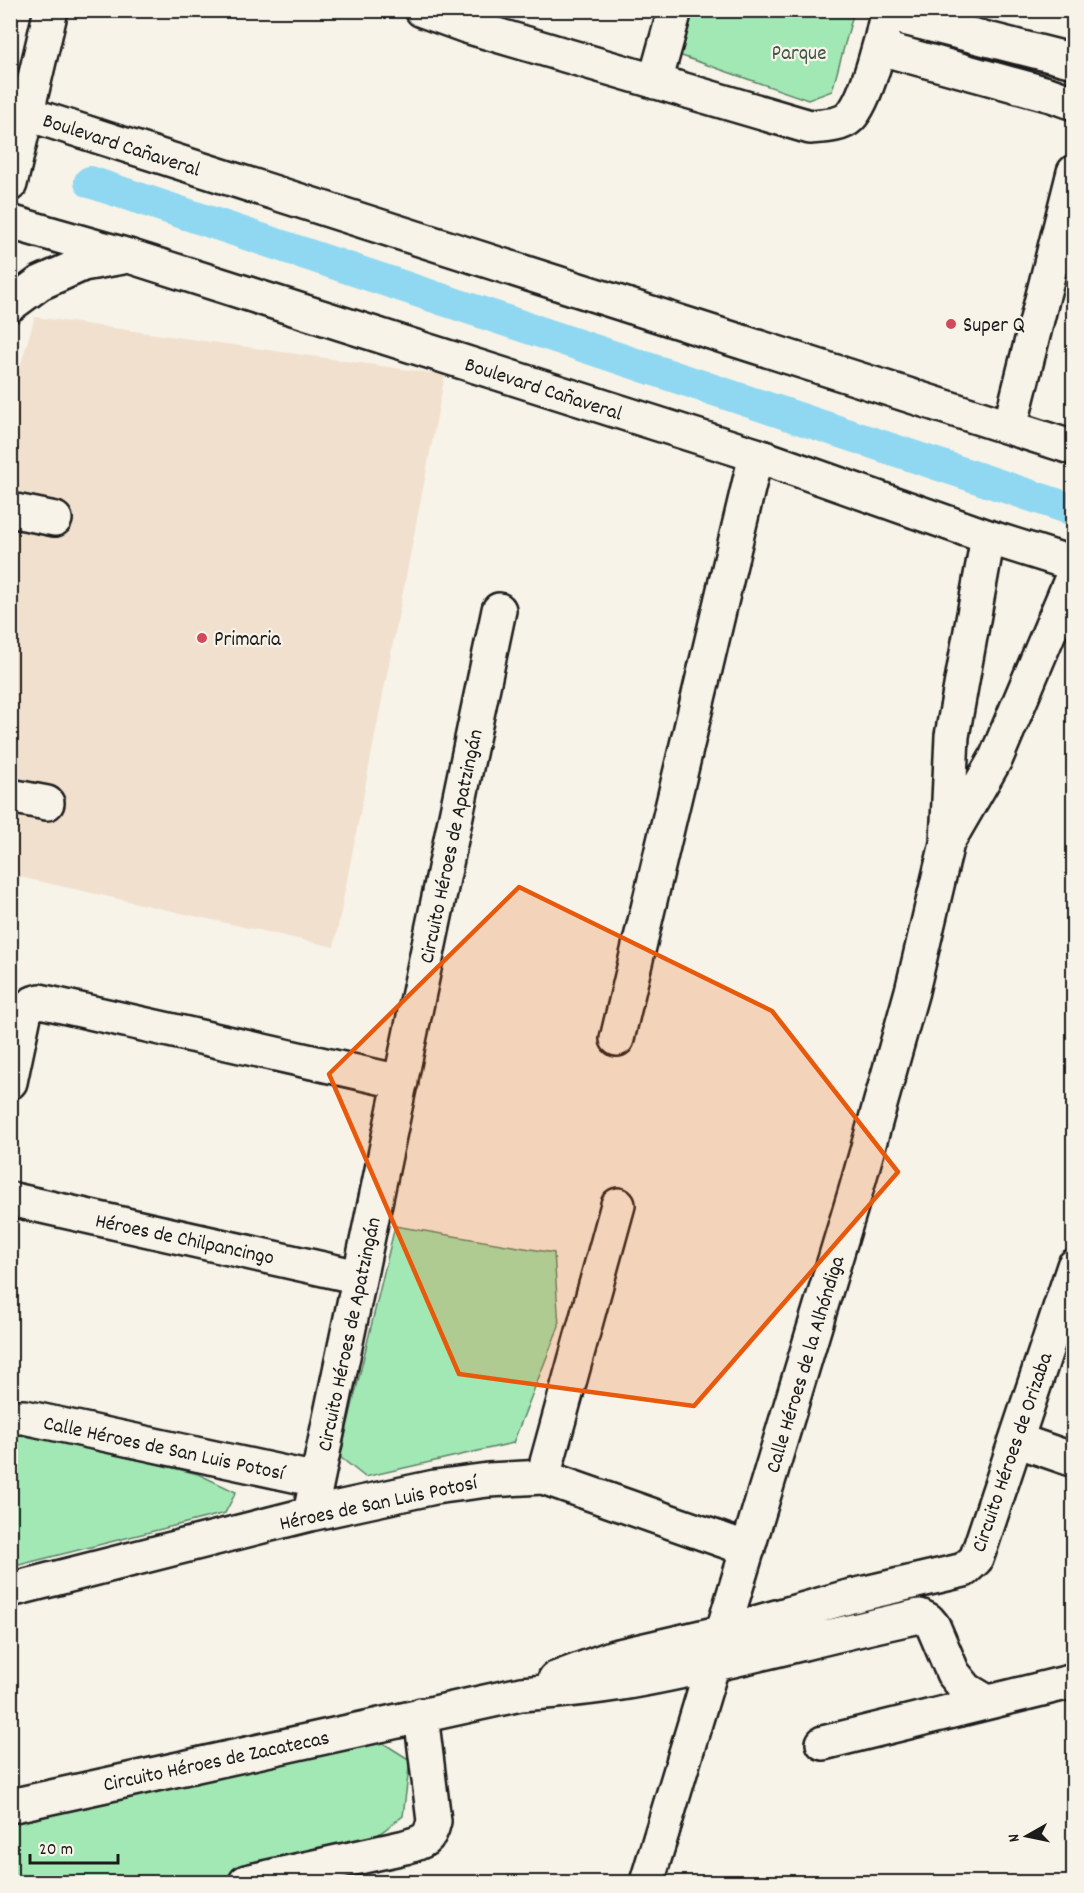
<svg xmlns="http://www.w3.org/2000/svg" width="1084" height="1893" viewBox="0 0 1084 1893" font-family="Dekko,sans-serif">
<rect width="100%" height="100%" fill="#f7f3e8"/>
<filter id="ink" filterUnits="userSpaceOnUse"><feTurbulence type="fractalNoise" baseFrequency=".0167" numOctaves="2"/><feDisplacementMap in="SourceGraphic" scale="12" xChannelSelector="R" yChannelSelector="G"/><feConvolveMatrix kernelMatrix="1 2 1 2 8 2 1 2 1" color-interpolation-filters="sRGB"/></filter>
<g filter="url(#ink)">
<path fill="#f1e0ce" d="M35,317L445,375L334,947L11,875L10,400Z"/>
<path fill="#a2e8b4" stroke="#5f8268" stroke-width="1.5" d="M689,11H854L832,91L808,100L676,54Z
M395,1226L554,1253L559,1326L513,1443L365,1477L340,1457Z
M33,1434L198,1474L236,1492L225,1513L11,1567V1435Z
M367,1733L410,1760L403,1816L347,1858L244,1882H11L10,1808Z"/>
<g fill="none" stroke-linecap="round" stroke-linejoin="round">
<path stroke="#90d8f1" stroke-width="32" d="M90,182L1074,510"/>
<g stroke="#1c1c1c" stroke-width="38">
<path id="minor" d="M422,10L466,26L810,127C822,126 841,126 850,117C867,100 883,35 888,10
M888,14L1074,61
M880,48L1051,95L1074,103
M655,82L675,10
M28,114L1074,448
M10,184L51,10
M10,222L129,256L756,455L988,537L1074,564
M10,305L40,283L83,264L123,257
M1010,427L1074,172
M10,510L55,519
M10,796L47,803
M948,841L996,758L1074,573
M617,1039L756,455
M10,1082L25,1011L33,1003L40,1001L401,1082
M10,1199L359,1277
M10,1417H24L317,1480
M1016,1440L1074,1460
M543,1477L618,1205
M310,1514L499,610
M10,1590L310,1514L435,1487L488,1480L543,1477L748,1549
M555,1679L614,1657L723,1632L848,1597L964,1570L976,1559L981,1545L1074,1266
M823,1743L1074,1681
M10,1806L521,1694C562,1691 603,1687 644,1679C737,1662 828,1635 920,1616L928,1620L933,1626L953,1673L967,1690L987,1702
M246,1882L405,1847C423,1842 430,1840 434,1821L421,1715
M647,1882L856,1190L912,991L947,843L952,736L988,537"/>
</g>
<use href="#minor" stroke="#f7f3e8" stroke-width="33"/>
</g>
</g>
<path fill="#e8590c" fill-opacity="0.2" stroke="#e8590c" stroke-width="4.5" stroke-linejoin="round" d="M519,887L772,1011L898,1172L694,1406L459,1374L329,1074Z"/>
<g fill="#d1495b" stroke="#f7f3e8" stroke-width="2">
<circle cx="951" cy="324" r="6"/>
<circle cx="202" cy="638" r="6"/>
</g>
<g text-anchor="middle" stroke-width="4.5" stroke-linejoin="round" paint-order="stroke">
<g font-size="21" fill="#44594a" stroke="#f7f3e8">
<text x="799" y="59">Parque</text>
</g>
<g font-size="21" fill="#1c1c1c" stroke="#f7f3e8">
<text transform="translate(122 144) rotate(18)" y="7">Boulevard Cañaveral</text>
<text transform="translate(544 388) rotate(18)" y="7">Boulevard Cañaveral</text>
<text transform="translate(450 846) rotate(-78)" y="7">Circuito Héroes de Apatzingán</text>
<text transform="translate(185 1238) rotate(12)" y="7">Héroes de Chilpancingo</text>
<text transform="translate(348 1334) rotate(-78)" y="7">Circuito Héroes de Apatzingán</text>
<text transform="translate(804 1364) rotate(-73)" y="7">Calle Héroes de la Alhóndiga</text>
<text transform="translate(164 1447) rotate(12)" y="7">Calle Héroes de San Luis Potosí</text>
<text transform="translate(1011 1452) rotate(-71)" y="7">Circuito Héroes de Orizaba</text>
<text transform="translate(378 1502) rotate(-12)" y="7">Héroes de San Luis Potosí</text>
<text transform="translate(216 1760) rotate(-12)" y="7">Circuito Héroes de Zacatecas</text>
</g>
<g font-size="21" fill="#1c1c1c" stroke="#f7f3e8" text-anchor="start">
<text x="963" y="331">Super Q</text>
<text x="214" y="645">Primaria</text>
</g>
</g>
<rect width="1084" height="1893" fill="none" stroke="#f7f3e8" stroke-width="36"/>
<rect x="18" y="18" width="1048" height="1857" fill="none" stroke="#1c1c1c" stroke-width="2" filter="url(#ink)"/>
<g transform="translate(1027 1836) rotate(261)" stroke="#f7f3e8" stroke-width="4.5" paint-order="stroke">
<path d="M0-4.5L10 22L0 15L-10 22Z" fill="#1c1c1c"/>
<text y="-9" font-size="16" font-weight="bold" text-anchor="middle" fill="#1c1c1c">N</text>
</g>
<path d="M30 1854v9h88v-9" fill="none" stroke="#1c1c1c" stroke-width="3"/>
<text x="39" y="1854" font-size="18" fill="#1c1c1c" stroke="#f7f3e8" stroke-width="4.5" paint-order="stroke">20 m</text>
</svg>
